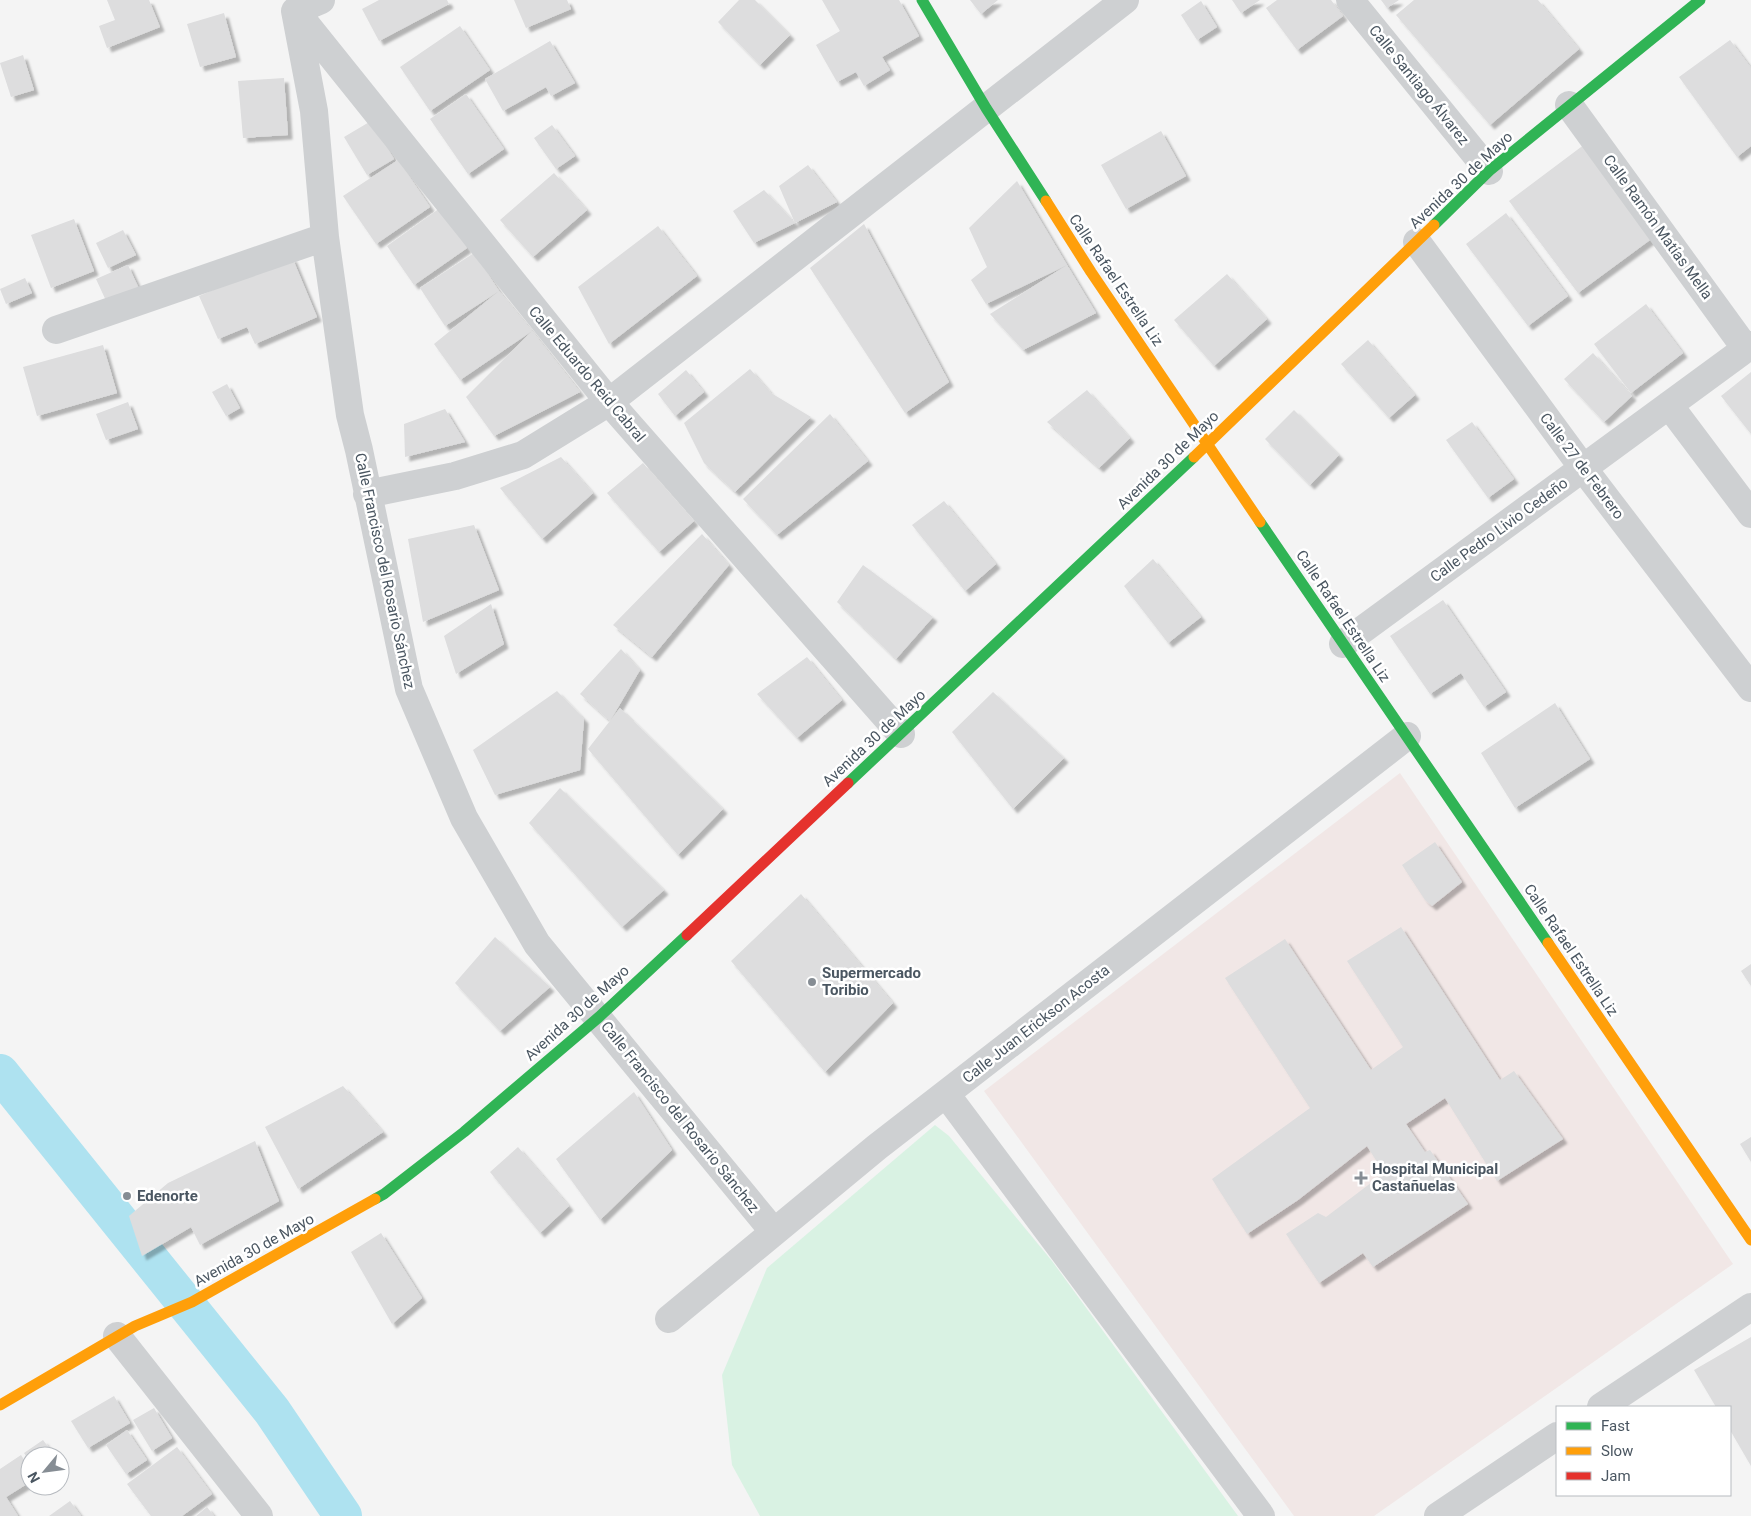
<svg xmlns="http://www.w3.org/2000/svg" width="1751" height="1516" viewBox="0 0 1751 1516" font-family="Roboto,sans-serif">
<defs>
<filter id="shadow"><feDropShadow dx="4.5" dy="4.5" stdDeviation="1" flood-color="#0004"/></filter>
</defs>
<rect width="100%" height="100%" fill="#f4f4f4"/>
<path fill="#f1e7e6" d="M1400,773L1733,1264L1374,1516H1294L984,1091Z"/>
<path fill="#d9f2e3" d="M935,1125L949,1136L1052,1261L1238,1516H760L732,1465L722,1375L767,1268Z"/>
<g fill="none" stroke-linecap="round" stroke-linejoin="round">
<path stroke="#aee2f0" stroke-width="38" d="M0,1073L272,1411L343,1516"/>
</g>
<path fill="#ddddde" filter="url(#shadow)" d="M107,0H149L160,27L107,48L99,26L115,20Z
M379,0H447L449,4L379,41L362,9Z
M514,0H567L571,9L526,28Z
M739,0H755L790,35L760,65L718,22Z
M822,0H899L919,36L882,57L890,70L864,86L856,72L837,82L816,45L840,31Z
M970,0H998L981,14Z
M1232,0H1260L1241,13Z
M1277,0H1331L1343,16L1297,50L1266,8Z
M1381,0H1399L1387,8Z
M1414,0H1538L1579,49L1490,125L1396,15Z
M1201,1L1217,27L1197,40L1181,15Z
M224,13L236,57L200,67L187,24Z
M460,26L490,70L430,111L400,67Z
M1730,40L1751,68V146L1737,157L1679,77Z
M550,41L575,83L551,96L546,87L503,111L485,79Z
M23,55L34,90L11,97L0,63Z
M284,78L288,135L243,138L238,81Z
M466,94L504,149L468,174L430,119Z
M371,121L394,159L367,175L344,137Z
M552,125L575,156L556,169L534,138Z
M1161,131L1186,176L1126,209L1101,165Z
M1585,144L1654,237L1578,293L1509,201Z
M398,160L430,207L376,244L343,196Z
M808,165L837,202L795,223L779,186Z
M554,173L587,210L533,257L500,220Z
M1017,181L1067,265L986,304L971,280L987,267L969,228Z
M764,190L795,223L754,243L733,211Z
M440,208L467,248L414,285L387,246Z
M1506,213L1568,296L1528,326L1466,244Z
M74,219L94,271L51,288L31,235Z
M864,224L949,382L905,413L810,268Z
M658,226L697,276L609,344L578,287Z
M123,230L136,255L108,268L96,243Z
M474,253L499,291L445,326L420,288Z
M292,257L317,317L255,344L247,327L218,339L199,296Z
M128,265L140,291L108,305L96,279Z
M1067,265L1096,313L1023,350L990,314Z
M1227,274L1267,319L1214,366L1174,320Z
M25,278L32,293L6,304L0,289Z
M499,291L532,331L460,380L434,344Z
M1646,304L1683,353L1631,393L1594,344Z
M532,331L580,392L494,436L466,397Z
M1368,340L1415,395L1389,418L1341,364Z
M103,345L117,393L37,416L23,367Z
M1593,353L1632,396L1604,422L1564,379Z
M750,369L771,393L811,417L735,492L704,463L684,423Z
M686,370L704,392L675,416L658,394Z
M1751,372V434L1721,396Z
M227,384L240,408L226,416L212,392Z
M1087,390L1130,438L1099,468L1047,422Z
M128,402L138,429L106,440L96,414Z
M445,409L465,442L405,457L404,424Z
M1294,410L1339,455L1310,485L1265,439Z
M830,414L868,461L777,535L743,499Z
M1472,422L1514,479L1488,498L1446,440Z
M561,457L593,493L542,539L500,488Z
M643,463L694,521L659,552L607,493Z
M944,501L996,564L965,591L912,525Z
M474,525L499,590L423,622L408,539Z
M702,534L729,565L652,657L613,625Z
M1153,559L1201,617L1168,643L1124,586Z
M863,565L933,617L896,659L837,602Z
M1443,600L1506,692L1484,707L1461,673L1430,694L1390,636Z
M491,604L504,644L456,674L444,636Z
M621,649L640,670L610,721L580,694Z
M807,657L842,700L797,738L757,694Z
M557,691L584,719L580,770L495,795L473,750Z
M993,692L1064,758L1013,809L952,732Z
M1555,703L1590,759L1515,808L1481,753Z
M620,708L723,809L678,855L588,749Z
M560,788L664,890L622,927L529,823Z
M1435,842L1462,882L1432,906L1425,900L1402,865Z
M801,894L893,1003L825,1072L731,961Z
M1401,927L1500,1080L1514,1071L1563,1139L1497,1181L1445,1098L1406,1124L1425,1152L1430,1150L1468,1204L1373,1267L1363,1253L1319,1283L1286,1234L1318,1213L1326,1217L1384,1173L1367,1146L1298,1200L1247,1234L1212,1179L1310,1108L1225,978L1285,939L1371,1070L1403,1047L1347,961Z
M495,937L550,987L500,1031L455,983Z
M1751,964V986L1741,971Z
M343,1086L383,1132L298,1189L265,1127Z
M634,1092L672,1150L600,1220L556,1159Z
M1751,1137V1162L1740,1144Z
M255,1141L279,1201L200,1245L191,1227L142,1256L129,1216L168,1183Z
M518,1147L569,1206L540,1233L490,1172Z
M381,1233L422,1298L392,1324L351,1252Z
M1751,1337V1466L1730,1430V1407H1716L1694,1370Z
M114,1396L130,1423L88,1448L71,1421Z
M154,1408L172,1438L152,1451L133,1420Z
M127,1430L147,1460L126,1474L106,1445Z
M43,1440L55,1456H30V1462L24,1453Z
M177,1447L212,1494L182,1516H151L127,1484Z
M21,1455L30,1469V1482L6,1497L18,1516H0V1469Z
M70,1501L81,1516H49Z
M207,1507L214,1516H196Z"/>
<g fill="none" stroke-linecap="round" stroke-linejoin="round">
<path stroke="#ced0d2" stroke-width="28" d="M321,0L295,11L314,111L325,237L350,415L359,450L409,689L464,818L537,944L774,1232
M1350,0L1489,171
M297,13L609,402L901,734
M1569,105L1746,349
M1417,242L1583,468L1751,688
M56,330L325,237
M1669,405L1751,514
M367,494L455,476L523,455L609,402L1125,0
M1343,644L1751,345
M946,1094L1261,1516
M669,1319L877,1147L1407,736
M117,1336L259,1516
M1601,1407L1751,1307
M1438,1516L1557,1436"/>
<path stroke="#30b455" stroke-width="11" d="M922,0L986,108L1046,201
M1434,225L1489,171L1700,0
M1260,522L1548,943
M848,783L1194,457
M375,1199L384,1194L464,1132L599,1017L687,935"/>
<path stroke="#ff9f0a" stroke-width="11" d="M1046,201L1091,272L1260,522
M1194,457L1434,225
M1548,943L1751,1240
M0,1405L135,1326L192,1302L375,1199"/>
<path stroke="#e5322d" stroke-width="11" d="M687,935L848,783"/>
</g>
<g fill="#868d94" stroke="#fff" stroke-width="2">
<circle cx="812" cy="982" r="5"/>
<path d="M1358.5 1170.5h5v5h5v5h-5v5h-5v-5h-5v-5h5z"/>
<circle cx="127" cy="1196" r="5"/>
</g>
<g text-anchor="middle" stroke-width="5" stroke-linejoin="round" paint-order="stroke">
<g font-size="15" fill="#4a5661" stroke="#fff">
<text transform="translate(1419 85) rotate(51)" y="5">Calle Santiago Álvarez</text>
<text transform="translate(1461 180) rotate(-43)" y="5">Avenida 30 de Mayo</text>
<text transform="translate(1658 227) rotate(54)" y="5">Calle Ramón Matías Mella</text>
<text transform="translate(1116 280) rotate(56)" y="5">Calle Rafael Estrella Liz</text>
<text transform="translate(587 374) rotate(50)" y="5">Calle Eduardo Reid Cabral</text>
<text transform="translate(1168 460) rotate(-44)" y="5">Avenida 30 de Mayo</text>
<text transform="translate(1582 466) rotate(53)" y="5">Calle 27 de Febrero</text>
<text transform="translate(1499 530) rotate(-36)" y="5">Calle Pedro Livio Cedeño</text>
<text transform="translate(385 571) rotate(78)" y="5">Calle Francisco del Rosario Sánchez</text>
<text transform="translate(1343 616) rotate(56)" y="5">Calle Rafael Estrella Liz</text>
<text transform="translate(874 738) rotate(-43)" y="5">Avenida 30 de Mayo</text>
<text transform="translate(1571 950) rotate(56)" y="5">Calle Rafael Estrella Liz</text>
<text transform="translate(577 1013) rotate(-42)" y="5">Avenida 30 de Mayo</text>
<text transform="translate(1036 1024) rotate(-38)" y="5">Calle Juan Erickson Acosta</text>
<text transform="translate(680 1117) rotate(51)" y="5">Calle Francisco del Rosario Sánchez</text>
<text transform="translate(254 1250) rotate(-29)" y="5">Avenida 30 de Mayo</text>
</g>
<g font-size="15" font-weight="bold" fill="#4a5661" stroke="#fff" text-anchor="start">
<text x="822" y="978">Supermercado<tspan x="822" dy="17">Toribio</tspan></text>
<text x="1372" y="1174">Hospital Municipal<tspan x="1372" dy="17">Castañuelas</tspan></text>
<text x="137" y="1201">Edenorte</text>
</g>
</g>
<rect x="1556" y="1406" width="175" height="90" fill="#ffffff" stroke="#b7bbc0"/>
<rect x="1566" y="1422" width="25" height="8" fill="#30b455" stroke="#b7bbc0"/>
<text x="1601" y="1431" font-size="15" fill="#4a5661">Fast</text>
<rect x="1566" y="1447" width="25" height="8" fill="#ff9f0a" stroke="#b7bbc0"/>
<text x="1601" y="1456" font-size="15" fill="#4a5661">Slow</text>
<rect x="1566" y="1472" width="25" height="8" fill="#e5322d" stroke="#b7bbc0"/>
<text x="1601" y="1481" font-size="15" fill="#4a5661">Jam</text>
<g transform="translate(45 1471) rotate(241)"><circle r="24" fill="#ffffff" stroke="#b7bbc0"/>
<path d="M0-4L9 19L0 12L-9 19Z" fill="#868d94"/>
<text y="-8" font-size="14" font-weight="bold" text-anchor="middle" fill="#4a5661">N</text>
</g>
</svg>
